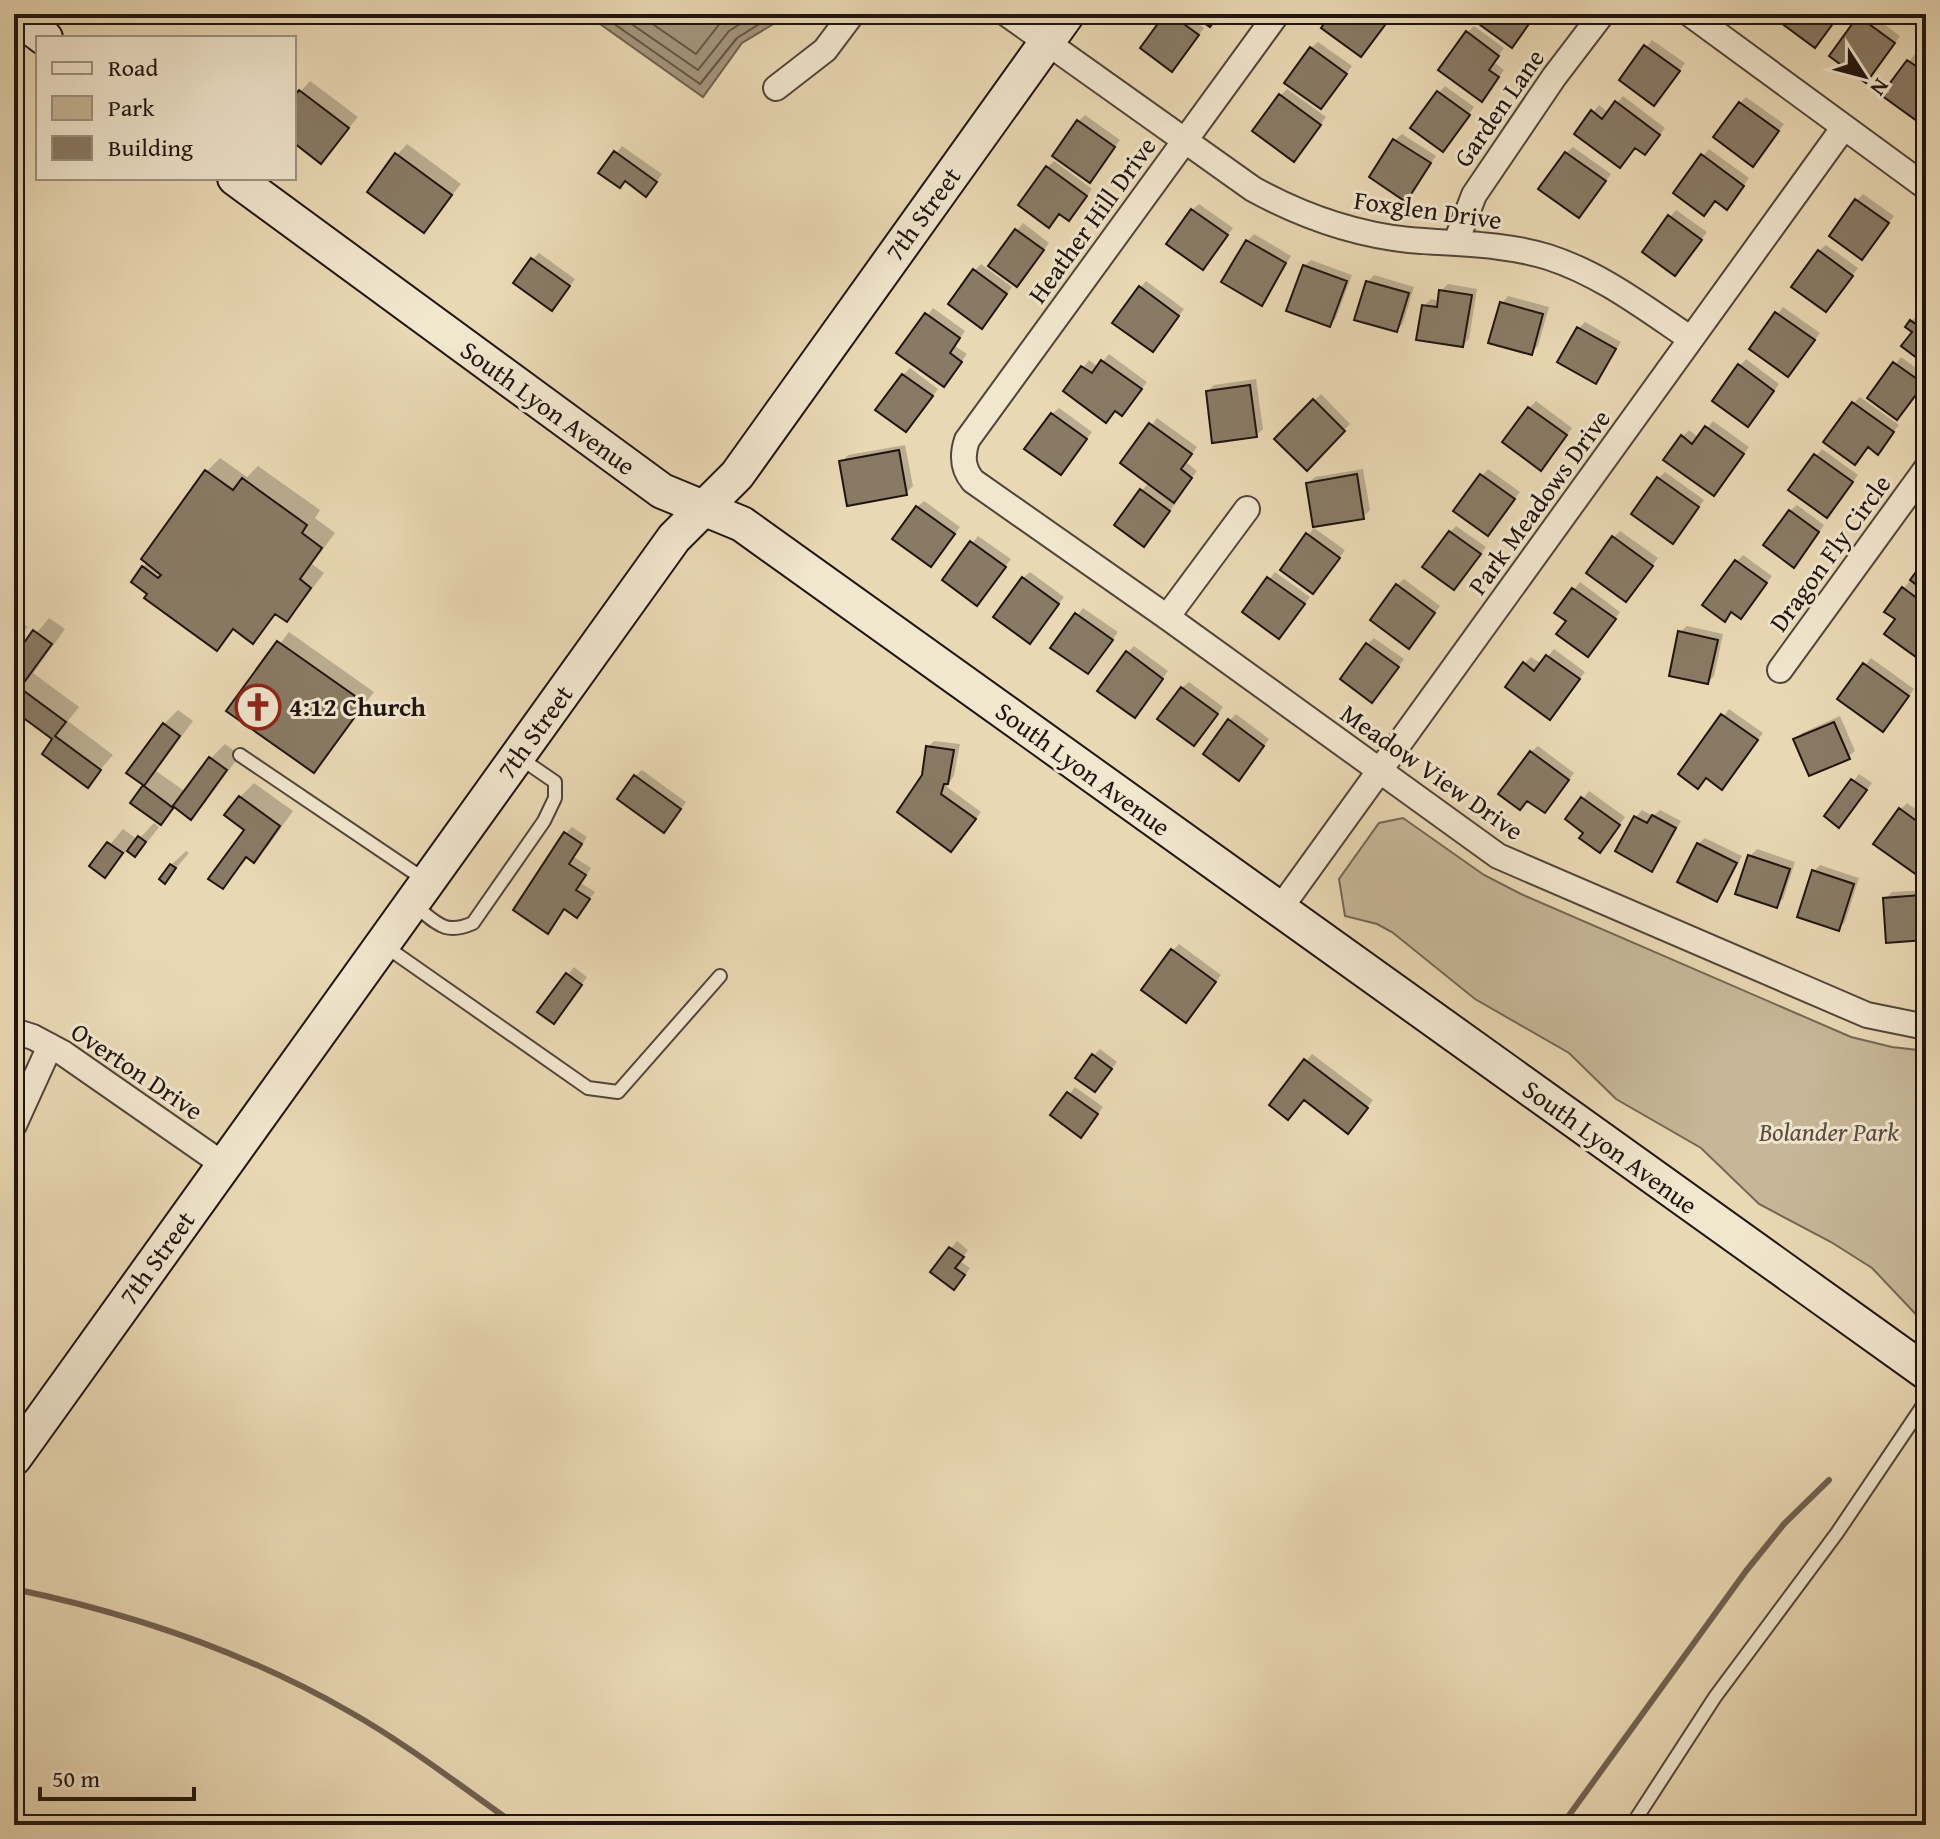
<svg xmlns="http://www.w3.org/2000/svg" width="1940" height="1839" viewBox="0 0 1940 1839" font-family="'Gentium Book Plus',serif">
<rect width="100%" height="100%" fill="#e9d8b4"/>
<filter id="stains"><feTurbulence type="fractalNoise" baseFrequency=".0025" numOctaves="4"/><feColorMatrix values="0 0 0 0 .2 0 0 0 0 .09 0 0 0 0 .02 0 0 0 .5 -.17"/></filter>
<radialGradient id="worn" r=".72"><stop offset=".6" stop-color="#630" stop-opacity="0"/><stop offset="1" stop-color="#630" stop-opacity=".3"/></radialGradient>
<path fill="#c7b798" stroke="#746654" stroke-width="2" d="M1403,818L1484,875L1521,894L1851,1037L1892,1047L1926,1051V1325L1872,1268L1831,1242L1759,1204L1701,1148L1616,1099L1569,1053L1475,999L1392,932L1377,924L1345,916L1339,879L1379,823Z"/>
<path fill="#a5957c" stroke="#706151" stroke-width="2" d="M586,14H790L742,43L703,97Z"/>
<path fill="#0003" d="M1167,14H1185L1204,28L1178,63Z
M1333,14H1392L1367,48Z
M1863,14H1870L1900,36L1872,74L1860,18Z
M1474,26L1504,48L1494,62L1504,70L1488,93L1467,33Z
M1652,40L1685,63L1661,97L1622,80Z
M1318,42L1352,66L1327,100L1311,48Z
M1915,54L1926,62V108L1884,94Z
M310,81L358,117L321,161L294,141V99Z
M1445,86L1474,107L1449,143L1439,93Z
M1287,89L1326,117L1300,153L1280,96Z
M1623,96L1665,128L1652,146H1636L1626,159L1593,112L1599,105L1609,113Z
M1746,97L1784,124L1753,164L1740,103Z
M1085,115L1120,140L1096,174L1078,122Z
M1402,134L1436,156L1406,199L1395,140Z
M407,144L461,184L424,231L397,155Z
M622,146L662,174L653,187L601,173Z
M1573,147L1611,174L1585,209L1566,153Z
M1709,149L1749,178L1733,201L1716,199L1703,156Z
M1054,161L1092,189L1075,212H1060L1055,219L1047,168Z
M1863,194L1894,216L1868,251L1857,200Z
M1199,204L1233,228L1209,260L1192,210Z
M1676,210L1707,232L1681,267L1670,217Z
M1023,223L1049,243L1023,278L990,265Z
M1254,234L1291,256L1262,303L1247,241Z
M1826,245L1858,268L1832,303L1819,251Z
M539,253L575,279L558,302L532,260Z
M1311,260L1352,275L1336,318L1330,325L1304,266Z
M981,264L1012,287L988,320L974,271Z
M1374,275L1414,287L1403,323L1397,330L1368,282Z
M1146,281L1184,309L1159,343L1140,288Z
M1448,284L1477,289L1469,339L1463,345L1424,306L1431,299L1440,301L1441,291Z
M1508,296L1549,307L1538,346L1531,353L1502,303Z
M1783,307L1820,333L1788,375L1752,349Z
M933,308L965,331L955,346L967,354L950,378L899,353Z
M1918,314L1924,319L1926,316V363L1914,331L1907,326Z
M1585,322L1621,342L1596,381L1579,328Z
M1109,354L1147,382L1122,414L1065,391L1089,360L1098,367Z
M1901,357L1926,375V380L1903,411L1870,398Z
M1746,359L1779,384L1755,418L1740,366Z
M910,368L938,389L913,423L903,375Z
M1256,379L1263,429L1256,435L1208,391L1214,385Z
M1321,394L1350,424L1307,468L1277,439Z
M1860,397L1899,425L1878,452L1869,446L1862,456L1854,403Z
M1536,401L1572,428L1547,462L1529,408Z
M1059,408L1092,432L1061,473L1052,414Z
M1157,418L1197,447L1186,462L1197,471L1173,502L1175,504L1150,538L1142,490L1150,482L1123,463Z
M1713,421L1749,447L1720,487L1682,437L1689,430L1699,438Z
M905,445L913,486L906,493L842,462L848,455Z
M1822,449L1858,475L1833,509L1791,490Z
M220,458L247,477L258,466L320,510L315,518L335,533L312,564L324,573L300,605L286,619L277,613L253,641L235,628L217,648L150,593L143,568L206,472Z
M1363,469L1370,510L1363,517L1308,483L1315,477Z
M1488,469L1520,492L1494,527L1482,476Z
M1665,472L1704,500L1679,535L1659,478Z
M924,501L960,527L937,558L917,507Z
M1797,505L1824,525L1800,559L1790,511Z
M1456,526L1486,547L1460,581L1450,532Z
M1314,528L1345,550L1320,585L1308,535Z
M1620,531L1658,558L1633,593L1614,537Z
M978,536L1011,559L983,596L944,579Z
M1743,555L1772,576L1747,610L1737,561Z
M1926,562V643L1898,619L1903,589Z
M1030,572L1064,597L1030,642L1023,578Z
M1275,572L1310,597L1285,630L1244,612Z
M1404,579L1440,606L1415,640L1397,585Z
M1580,582L1620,612L1594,648L1557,612Z
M1083,608L1118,632L1094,665L1053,647Z
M14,617L28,627L14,642Z
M49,618L65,629L33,673L79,707L68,721L113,755L87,785L55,739L14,709V698L21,689L14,684V660Z
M1687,626L1723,634L1714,676L1708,682L1680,632Z
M289,632L374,692L314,770L229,711Z
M1374,638L1404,659L1378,694L1368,644Z
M1134,646L1168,671L1141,709L1127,653Z
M1554,649L1585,672L1550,717L1524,664L1531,657L1542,664Z
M1871,658L1914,689L1889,723L1840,698Z
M1189,682L1223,707L1201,737L1182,688Z
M1729,709L1763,733L1728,781L1681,773Z
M178,710L193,721L156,771L186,792L211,758L225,744L240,755L205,803L191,817L176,807L161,822L144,787L146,785L129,772L164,724Z
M1236,714L1269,739L1245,772L1229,721Z
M1840,716L1855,751L1848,757L1795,740L1802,733Z
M934,741L960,744L954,775L947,787L981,812L958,843L924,776L928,747Z
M1538,746L1574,773L1551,804L1528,799L1531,752Z
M642,770L686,802L670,824L635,776Z
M1859,774L1872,783L1846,819L1827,816Z
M254,783L293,811L268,846L254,860L249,856L223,887L247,829L240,797Z
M1589,791L1625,817L1606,844L1568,819Z
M1907,803L1926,817V862L1900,810Z
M1642,810L1653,816L1660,810L1681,821L1658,863L1652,869L1636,817Z
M154,823L159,827L149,840L135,854L128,849L105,875L92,866L123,829L138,840Z
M572,827L587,837L574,857L591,868L581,883L595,892L577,915L566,907L548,931L565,834Z
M1705,838L1742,856L1723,893L1716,899L1698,844Z
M1757,849L1795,862L1783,899L1776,905L1750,856Z
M186,851L189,853L165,881L171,865Z
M1820,865L1859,878L1845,922L1838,929L1814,871Z
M1926,890V936L1924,938L1885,899L1892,892Z
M1179,944L1221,975L1193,1014L1172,951Z
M574,967L587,977L560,1015L540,1011Z
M1100,1049L1117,1062L1095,1090L1094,1055Z
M1312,1054L1373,1100L1354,1124L1304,1098L1272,1104Z
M1075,1087L1103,1107L1087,1129L1053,1115Z
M957,1241L968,1250L960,1261L970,1268L961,1281L933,1272Z"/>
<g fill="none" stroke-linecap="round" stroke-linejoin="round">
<path stroke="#625446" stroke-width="2" d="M600,14L700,84L737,38L775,14
M617,14L698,70L729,31L756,14
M638,14L696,54L721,22L733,14"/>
<path stroke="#706151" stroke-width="6" d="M14,1589C130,1613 247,1653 350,1712C408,1745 462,1787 516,1825
M1562,1825L1746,1571L1784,1524L1829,1480"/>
</g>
<path fill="#897a65" stroke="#201410" stroke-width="2" d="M1165,14H1170L1199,35L1172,72L1140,48Z
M1191,14H1219L1210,27Z
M1331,14H1378L1388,21L1361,57L1321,28Z
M1475,14H1536L1512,48L1472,19Z
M1781,14H1840L1815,48L1777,20Z
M1858,16L1895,43L1866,83L1829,56Z
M1466,31L1499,56L1489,70L1499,77L1482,102L1438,70Z
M1644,45L1680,71L1654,106L1619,80Z
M1310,47L1347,74L1321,109L1284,83Z
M1907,60L1926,73V108L1917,121L1881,95Z
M299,90L349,128L321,164L294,143V96Z
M1437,91L1470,115L1443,152L1410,128Z
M1279,94L1321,125L1294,162L1252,131Z
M1615,101L1660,135L1645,155L1635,148L1620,168L1574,134L1591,110L1602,119Z
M1739,102L1779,131L1753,167L1713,137Z
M1077,120L1115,147L1090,183L1052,156Z
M1393,139L1431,163L1406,202L1369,177Z
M614,151L657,182L646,197L625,181L620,188L598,173Z
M1565,152L1606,181L1579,218L1538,189Z
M395,153L452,195L424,233L367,192Z
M1701,154L1744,186L1727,210L1715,201L1704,216L1673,193Z
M1046,166L1087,196L1069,221L1059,214L1049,228L1018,205Z
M1855,199L1889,223L1862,260L1829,236Z
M1191,209L1228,235L1203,270L1166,244Z
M1668,215L1702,240L1675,276L1642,252Z
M1015,229L1044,250L1017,287L988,266Z
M1246,240L1286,263L1262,306L1221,282Z
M1818,250L1853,276L1826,312L1791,287Z
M531,258L570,286L552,311L513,283Z
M1303,265L1347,281L1330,327L1286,311Z
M973,269L1007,294L982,329L948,304Z
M1366,281L1409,293L1397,332L1354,320Z
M1139,286L1179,316L1153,352L1112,323Z
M1439,290L1472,295L1463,347L1416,340L1422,305L1437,307Z
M1500,302L1543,314L1532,355L1488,343Z
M1775,312L1815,340L1788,377L1749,349Z
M925,313L960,338L950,353L962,362L944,387L896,353Z
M1926,313V365L1901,346L1912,332L1905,327L1910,320L1917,325Z
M1577,327L1616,349L1596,384L1557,362Z
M1101,360L1142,389L1122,416L1115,411L1106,423L1063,391L1081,366L1092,373Z
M1893,362L1924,384L1897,420L1867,398Z
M1738,364L1774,391L1748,427L1712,401Z
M902,374L933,396L906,432L875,410Z
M1250,385L1257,437L1212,443L1206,391Z
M1313,399L1345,431L1307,471L1274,439Z
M1852,402L1894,432L1878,455L1868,447L1855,465L1823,442Z
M1528,407L1567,435L1541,471L1502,442Z
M1051,413L1087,439L1061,475L1024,449Z
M1149,423L1192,454L1181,469L1192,478L1174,503L1120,463Z
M1705,426L1744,454L1714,496L1663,460L1681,435L1692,444Z
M899,450L907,495L847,506L839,461Z
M1814,454L1853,482L1827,518L1788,490Z
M205,470L233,490L242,478L307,525L302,533L322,548L300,579L311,588L287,622L275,614L253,644L233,629L217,651L144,598L147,594L131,582L142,566L158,578L161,575L141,559Z
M1357,474L1364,519L1313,527L1306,483Z
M1480,474L1515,499L1488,536L1453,511Z
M1657,477L1699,507L1673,544L1631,514Z
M1140,489L1170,511L1144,547L1114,525Z
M916,506L955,534L931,567L892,539Z
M1789,510L1819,532L1794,568L1763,545Z
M1449,531L1481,554L1454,590L1422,567Z
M1306,533L1340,558L1313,594L1280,570Z
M1612,536L1653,566L1626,602L1586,573Z
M970,541L1006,567L977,606L942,580Z
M1926,558V592L1910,580Z
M1735,560L1767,583L1741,619L1731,612L1725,622L1702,605Z
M1022,577L1059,604L1030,644L993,617Z
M1267,577L1305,604L1279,639L1242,612Z
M1396,584L1435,613L1409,649L1370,620Z
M1902,587L1926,605V644L1916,657L1884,634L1895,619L1884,612Z
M1572,588L1616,619L1588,657L1556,634L1566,621L1554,613Z
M1075,613L1113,640L1088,674L1050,648Z
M33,630L52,644L20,688L66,722L55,736L101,770L88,788L42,754L52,739L14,711V695L18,689L14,686V657Z
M1678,631L1718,640L1708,684L1669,676Z
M277,641L365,703L314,773L226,711Z
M1366,643L1399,667L1372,703L1340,679Z
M1126,651L1163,679L1135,718L1097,691Z
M1546,655L1580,679L1550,720L1505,687L1523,662L1534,671Z
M1863,663L1909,696L1883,732L1837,699Z
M1181,687L1218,714L1194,746L1157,719Z
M1721,714L1758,740L1722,790L1706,778L1698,789L1678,774Z
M1228,719L1264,746L1239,781L1203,754Z
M1834,722L1850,759L1809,776L1793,739Z
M163,723L180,736L144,786L172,807L209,757L227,770L191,820L174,807L161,825L130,803L143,785L126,773Z
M926,746L954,750L948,784H944L941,794L976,819L951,852L897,812L922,775Z
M1530,751L1569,780L1545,813L1527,801L1520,810L1498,794Z
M634,775L681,809L664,833L617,799Z
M1851,779L1867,790L1839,828L1824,816Z
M239,796L280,826L254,863L246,857L223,889L208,879L244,830L224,815Z
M1581,797L1620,825L1600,853L1579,838L1583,833L1565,819Z
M1899,808L1926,828V862L1917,875L1873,844Z
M1652,815L1676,828L1652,872L1615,851L1634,816L1647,823Z
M564,832L582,844L569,864L586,875L576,890L590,899L577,918L564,909L548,934L513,910Z
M138,836L146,842L135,857L127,851Z
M107,842L123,853L105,878L89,866Z
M1697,843L1737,863L1717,902L1677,882Z
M1748,855L1790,869L1777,908L1735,894Z
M170,864L176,868L165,884L159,879Z
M1812,870L1854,884L1839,931L1797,917Z
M1921,895L1925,940L1886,943L1883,898Z
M1171,949L1216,982L1186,1023L1141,990Z
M566,973L582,985L554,1024L537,1012Z
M1092,1054L1112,1069L1095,1092L1075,1078Z
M1304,1059L1368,1108L1348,1134L1304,1100L1288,1120L1269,1105Z
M1067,1092L1098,1114L1081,1138L1050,1115Z
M949,1247L964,1257L955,1268L965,1275L954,1290L930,1272Z"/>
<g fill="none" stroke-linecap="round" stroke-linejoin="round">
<g stroke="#524539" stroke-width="16">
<path id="lane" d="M240,755L425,880
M414,905C436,922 444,936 473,923L544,821L555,798V782L520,758
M385,946L588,1088L618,1092L720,976
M1632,1825L1715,1697L1837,1533L1926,1401"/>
</g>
<g stroke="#524539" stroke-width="28">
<path id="street" d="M1007,14L1253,189C1302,216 1352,234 1409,240C1455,244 1503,243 1548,257C1601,274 1645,308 1691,339
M1277,14L967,440C962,455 962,468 973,481L1167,617L1498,856L1867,1015L1926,1027
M1690,14L1926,187
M776,88L825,50L852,14
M1456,242L1474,195L1554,77L1602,14
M1167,617L1247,509
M1780,670L1926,469
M1279,910L1844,127
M14,1031L33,1037L63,1053L224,1165
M14,1125L50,1046"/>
</g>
<g stroke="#201410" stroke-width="38">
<path id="secondary" d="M14,15L45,38
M235,178L662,491L742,524L1926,1372
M14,1458L674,538L737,475L1067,14"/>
</g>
<use href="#lane" stroke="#f1e6ce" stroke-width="12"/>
<use href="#street" stroke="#f1e6ce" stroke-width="24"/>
<use href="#secondary" stroke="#f1e6ce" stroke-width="34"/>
</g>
<defs>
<g id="church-ring" transform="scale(2.3)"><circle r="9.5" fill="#f1e6ce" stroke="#8f2418" stroke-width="1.5"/><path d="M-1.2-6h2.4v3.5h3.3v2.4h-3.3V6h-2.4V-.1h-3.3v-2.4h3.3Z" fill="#8f2418"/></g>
</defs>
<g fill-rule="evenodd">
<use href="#church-ring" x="258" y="707"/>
</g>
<g text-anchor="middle" stroke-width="6" stroke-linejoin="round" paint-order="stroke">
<g font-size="26" fill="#201410" stroke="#f1e6ce">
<text transform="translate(1499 108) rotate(-55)" y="9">Garden Lane</text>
<text transform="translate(1428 210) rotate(8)" y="9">Foxglen Drive</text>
<text transform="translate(923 214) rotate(-54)" y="9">7th Street</text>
<text transform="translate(1092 220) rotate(-54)" y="9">Heather Hill Drive</text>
<text transform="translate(548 408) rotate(36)" y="9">South Lyon Avenue</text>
<text transform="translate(1539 502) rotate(-54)" y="9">Park Meadows Drive</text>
<text transform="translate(1830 553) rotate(-54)" y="9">Dragon Fly Circle</text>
<text transform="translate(535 732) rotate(-54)" y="9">7th Street</text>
<text transform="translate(1083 769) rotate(36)" y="9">South Lyon Avenue</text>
<text transform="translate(1432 772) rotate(35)" y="9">Meadow View Drive</text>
<text transform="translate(137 1071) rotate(34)" y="9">Overton Drive</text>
<text transform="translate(1610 1147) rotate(36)" y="9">South Lyon Avenue</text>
<text transform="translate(157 1258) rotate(-54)" y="9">7th Street</text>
</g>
<g font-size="26" font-weight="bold" fill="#201410" stroke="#f1e6ce" text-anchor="start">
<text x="289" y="716">4:12 Church</text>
</g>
<g font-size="26" font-style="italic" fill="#5a4d40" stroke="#f1e6ce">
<text x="1829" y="1141">Bolander Park</text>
</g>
</g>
<rect width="1940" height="1839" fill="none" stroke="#e9d8b4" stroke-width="48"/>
<rect x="16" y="16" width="1908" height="1807" fill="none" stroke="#201410" stroke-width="4"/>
<rect x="24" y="24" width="1892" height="1791" fill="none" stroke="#201410" stroke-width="2"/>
<rect x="36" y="36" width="260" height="144" fill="#f1e6ce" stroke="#9d9282" stroke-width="2"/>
<rect x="52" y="62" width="40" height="12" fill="#f1e6ce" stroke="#9d9282" stroke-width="2"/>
<text x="108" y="76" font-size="24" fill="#201410">Road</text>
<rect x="52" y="96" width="40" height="24" fill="#c7b798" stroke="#9d9282" stroke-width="2"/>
<text x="108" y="116" font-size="24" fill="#201410">Park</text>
<rect x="52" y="136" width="40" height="24" fill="#897a65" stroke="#9d9282" stroke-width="2"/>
<text x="108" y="156" font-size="24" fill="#201410">Building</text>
<g transform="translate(1864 76) rotate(126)" stroke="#f1e6ce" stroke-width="6" paint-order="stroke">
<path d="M0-6L14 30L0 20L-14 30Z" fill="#201410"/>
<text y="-12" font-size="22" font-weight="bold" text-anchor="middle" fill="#201410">N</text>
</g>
<path d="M40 1787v12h154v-12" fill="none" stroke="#201410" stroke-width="4"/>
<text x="52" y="1787" font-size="24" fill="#201410" stroke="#f1e6ce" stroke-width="6" paint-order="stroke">50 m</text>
<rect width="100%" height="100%" filter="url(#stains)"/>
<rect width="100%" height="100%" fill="url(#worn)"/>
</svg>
